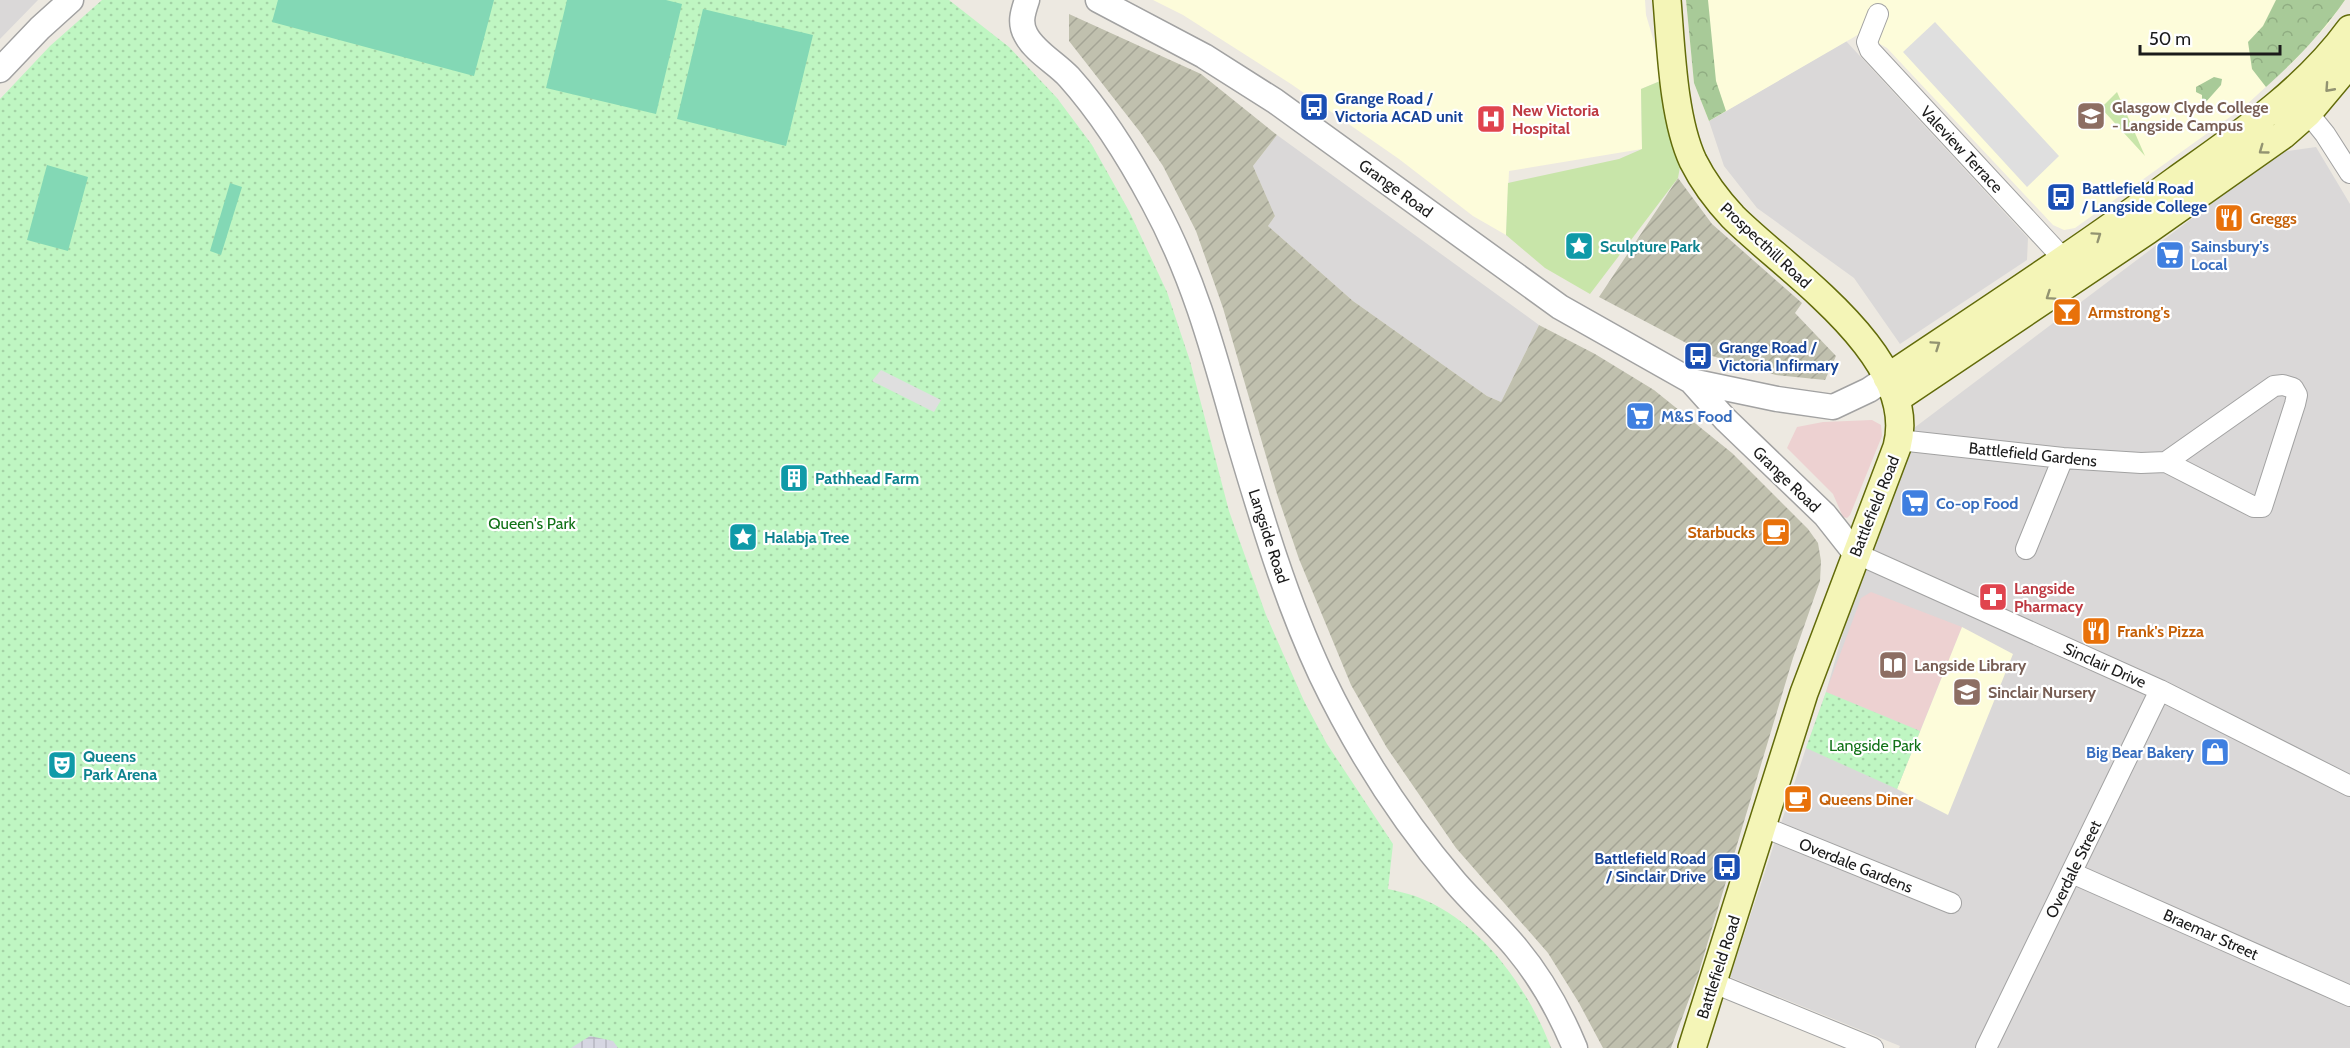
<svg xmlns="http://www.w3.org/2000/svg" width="2350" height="1048" viewBox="0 0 2350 1048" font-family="Cabin,sans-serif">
<defs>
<pattern id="construction-furrows" width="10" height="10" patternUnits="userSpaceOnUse" patternTransform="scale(1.5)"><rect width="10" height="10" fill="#c0c0ae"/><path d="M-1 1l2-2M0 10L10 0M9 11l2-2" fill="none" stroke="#a4a495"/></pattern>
<pattern id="forest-crowns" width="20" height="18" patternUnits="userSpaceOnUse" patternTransform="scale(1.5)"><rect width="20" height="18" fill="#a8ca98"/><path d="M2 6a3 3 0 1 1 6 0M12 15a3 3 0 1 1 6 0" fill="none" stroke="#90ad82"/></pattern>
<pattern id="park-dots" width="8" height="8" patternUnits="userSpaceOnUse" patternTransform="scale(1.5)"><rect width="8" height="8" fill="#bff6c2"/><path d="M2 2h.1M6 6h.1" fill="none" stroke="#a4d2a6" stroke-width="1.8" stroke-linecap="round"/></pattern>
<pattern id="plaza-grid" width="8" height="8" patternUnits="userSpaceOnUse" patternTransform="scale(1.5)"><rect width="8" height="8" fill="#d6d6e2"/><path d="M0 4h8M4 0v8" fill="none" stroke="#b7b7c1"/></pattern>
</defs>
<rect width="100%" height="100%" fill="#ede9e1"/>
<path fill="#dad8d8" d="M0,0H38L0,39Z
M1846,41L2028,238L2027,260L1900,344L1854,278L1757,208L1724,166L1709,121Z
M1277,135L1539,325L1501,402L1487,396L1353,301L1268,226L1275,216L1253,166Z
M2316,147L2350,204V1048H1899L1900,1046L1730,977L1806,748L1826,692L1867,549L1914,428L2280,152Z"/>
<path fill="#edd1d1" d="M1872,420L1881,425L1882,436L1850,515L1847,518L1843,517L1833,494L1787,448L1797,427L1823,422Z
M1871,592L1962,627L1920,731L1826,692L1861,598Z"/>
<path fill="#fdfcda" d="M1153,0H1645L1646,15L1665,79L1641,89L1642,149L1509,171L1506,235L1473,216L1399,159L1291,84L1183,15Z
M1686,0H2345L2328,24L2296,59L2244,107L2075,228L2064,230L2053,225L1887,48L1861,33L1709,121L1694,83Z
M1962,627L2013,654L1948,815L1897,789Z"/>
<path fill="url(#construction-furrows)" d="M1069,14L1201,74L1277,135L1253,166L1275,216L1268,226L1353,301L1487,396L1501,402L1539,325L1595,354L1654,390L1732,453L1808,529L1818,543L1821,561L1820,581L1793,658L1698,975L1671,1048H1603L1579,1003L1548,953L1456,848L1387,748L1351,685L1299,559L1277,494L1223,308L1196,231L1163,166L1140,132L1069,41Z
M1678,178L1712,224L1802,303L1795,313L1836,356L1825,380L1776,375L1709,355L1599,297Z"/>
<path fill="#c8e5a9" d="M1665,79L1681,161L1678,178L1590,294L1545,268L1506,235L1508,183L1619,159L1642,149L1641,89Z
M2117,92L2145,156L2101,108Z"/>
<path fill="url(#forest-crowns)" d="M1686,0H1708L1716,81L1726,111L1709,121L1694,83Z
M2276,0H2345C2322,33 2296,60 2266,87L2252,69L2248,42L2263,26Z
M2214,77L2222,79L2221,85L2205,103H2202V95L2196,92V87Z"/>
<path fill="url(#park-dots)" d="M102,0H949L1009,47L1057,98L1092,145L1129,211L1167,292L1190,361L1229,511L1266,615L1304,701L1327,744L1393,844L1388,889C1397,891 1406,893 1415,896C1479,919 1528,987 1551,1048H0V99L50,46Z
M1826,692L1920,731L1897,789L1806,748Z"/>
<path fill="#83d8b5" d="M278,0H494L474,76L272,22Z
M567,0H666L682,4L656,114L546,88Z
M703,9L813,35L786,146L677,119Z
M47,165L88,177L68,251L27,240Z
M230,183L242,187L221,255L210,251Z"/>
<path fill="#dfdfdf" d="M1935,22L2059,156L2027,187L1903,52Z
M881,370L941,400L934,412L872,381Z"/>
<path fill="url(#plaza-grid)" d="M590,1036L613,1041L618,1048H571Z"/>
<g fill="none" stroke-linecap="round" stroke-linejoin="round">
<g stroke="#a2a2a2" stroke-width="22">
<path id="minor" d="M1878,14L1867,42L1870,50L2072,268
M2308,113L2325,134L2350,173
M1899,440L2063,458L2141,463L2166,462L2254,507H2262L2295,404L2297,395L2293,388L2283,385L2274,386L2166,462
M2026,549L2063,458
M1855,553L2160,690L2350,786
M1761,826L1951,903
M2072,873L2350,996
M1714,983L1873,1048
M1986,1048L2160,690"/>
</g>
<g stroke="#a2a2a2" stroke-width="27">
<path id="tertiary" d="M1027,0C1023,12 1019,23 1026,35C1035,52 1056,63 1069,77C1103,115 1129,157 1153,202C1194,277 1214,353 1237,435C1261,516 1285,598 1321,675C1357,750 1401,819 1455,882C1475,905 1498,926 1517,949C1542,979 1560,1012 1575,1048
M1098,0L1204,56L1275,101L1560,307L1691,381L1777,399L1833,407L1869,390L1887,378
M0,70L40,28L71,0
M1691,381L1725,419L1825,515L1855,553"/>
</g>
<g stroke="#626b0a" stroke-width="30">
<path id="secondary" d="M1667,0C1671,47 1673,118 1693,161C1703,181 1718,201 1733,217C1787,271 1921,357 1897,447L1804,693L1692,1048
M1887,378C1984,313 2082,249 2176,180C2239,135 2304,92 2350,29
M1896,399L2148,230L2283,135L2308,113L2350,63"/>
</g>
<use href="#minor" stroke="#fff" stroke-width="20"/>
<use href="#tertiary" stroke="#fff" stroke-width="24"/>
<use href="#secondary" stroke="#f4f5b7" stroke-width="27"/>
</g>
<defs><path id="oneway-chevron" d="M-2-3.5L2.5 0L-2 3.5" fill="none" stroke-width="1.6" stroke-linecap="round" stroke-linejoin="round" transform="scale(1.5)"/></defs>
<g stroke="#929371">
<use href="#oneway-chevron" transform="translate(2329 88) rotate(132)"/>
<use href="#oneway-chevron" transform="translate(2263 150) rotate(144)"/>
<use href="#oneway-chevron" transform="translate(2097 236) rotate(-35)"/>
<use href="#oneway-chevron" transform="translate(2050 296) rotate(146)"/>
<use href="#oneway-chevron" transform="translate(1936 345) rotate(-34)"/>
</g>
<defs>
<g id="bus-square" transform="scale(1.5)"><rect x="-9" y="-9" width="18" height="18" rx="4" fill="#1a4fb4" stroke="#fff"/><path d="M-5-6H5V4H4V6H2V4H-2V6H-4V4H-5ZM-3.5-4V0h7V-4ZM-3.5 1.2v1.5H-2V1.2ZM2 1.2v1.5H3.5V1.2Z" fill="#fff"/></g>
<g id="university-square" transform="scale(1.5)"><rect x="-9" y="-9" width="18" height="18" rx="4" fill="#8d6e63" stroke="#fff"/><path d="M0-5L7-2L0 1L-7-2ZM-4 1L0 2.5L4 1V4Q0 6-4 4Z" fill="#fff"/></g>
<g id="hospital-square" transform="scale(1.5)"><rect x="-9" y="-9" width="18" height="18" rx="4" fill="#e0444e" stroke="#fff"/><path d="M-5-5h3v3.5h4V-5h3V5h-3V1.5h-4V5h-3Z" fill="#fff"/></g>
<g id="restaurant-square" transform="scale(1.5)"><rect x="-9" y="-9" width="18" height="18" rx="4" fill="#e8710a" stroke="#fff"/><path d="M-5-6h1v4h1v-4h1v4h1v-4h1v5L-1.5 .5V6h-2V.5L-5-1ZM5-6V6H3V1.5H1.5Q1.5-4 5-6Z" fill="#fff"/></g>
<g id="sight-square" transform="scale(1.5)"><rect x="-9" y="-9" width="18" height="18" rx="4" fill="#0f9aa8" stroke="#fff"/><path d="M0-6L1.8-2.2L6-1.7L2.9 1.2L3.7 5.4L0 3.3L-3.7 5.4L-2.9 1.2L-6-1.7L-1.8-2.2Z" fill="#fff"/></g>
<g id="supermarket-square" transform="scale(1.5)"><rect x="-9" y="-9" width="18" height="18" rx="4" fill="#3f7fe0" stroke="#fff"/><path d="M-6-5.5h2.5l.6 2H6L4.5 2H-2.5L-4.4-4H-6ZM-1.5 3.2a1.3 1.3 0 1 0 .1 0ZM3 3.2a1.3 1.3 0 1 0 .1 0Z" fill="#fff"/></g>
<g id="bar-square" transform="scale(1.5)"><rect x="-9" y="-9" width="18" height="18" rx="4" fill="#e8710a" stroke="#fff"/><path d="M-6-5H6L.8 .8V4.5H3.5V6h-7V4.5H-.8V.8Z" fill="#fff"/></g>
<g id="building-square" transform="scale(1.5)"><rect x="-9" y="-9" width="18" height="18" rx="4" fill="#0f9aa8" stroke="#fff"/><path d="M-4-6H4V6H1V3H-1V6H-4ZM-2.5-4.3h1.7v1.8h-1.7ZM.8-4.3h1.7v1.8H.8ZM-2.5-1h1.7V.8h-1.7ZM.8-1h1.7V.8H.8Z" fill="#fff"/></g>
<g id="cafe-square" transform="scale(1.5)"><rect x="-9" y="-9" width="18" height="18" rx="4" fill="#e8710a" stroke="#fff"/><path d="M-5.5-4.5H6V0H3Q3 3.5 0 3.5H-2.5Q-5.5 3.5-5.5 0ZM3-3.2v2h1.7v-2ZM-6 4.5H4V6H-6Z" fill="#fff"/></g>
<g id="pharmacy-square" transform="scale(1.5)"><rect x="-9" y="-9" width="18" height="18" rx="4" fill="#e0444e" stroke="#fff"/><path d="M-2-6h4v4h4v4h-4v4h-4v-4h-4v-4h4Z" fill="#fff"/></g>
<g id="library-square" transform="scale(1.5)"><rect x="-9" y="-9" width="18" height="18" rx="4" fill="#8d6e63" stroke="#fff"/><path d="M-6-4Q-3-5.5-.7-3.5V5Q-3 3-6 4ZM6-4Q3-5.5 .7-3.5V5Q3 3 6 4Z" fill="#fff"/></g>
<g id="school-square" transform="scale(1.5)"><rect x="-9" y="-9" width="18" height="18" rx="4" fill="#8d6e63" stroke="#fff"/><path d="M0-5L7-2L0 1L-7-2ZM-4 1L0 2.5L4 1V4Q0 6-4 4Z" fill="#fff"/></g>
<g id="shop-square" transform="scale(1.5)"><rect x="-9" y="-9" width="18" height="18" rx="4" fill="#3f7fe0" stroke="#fff"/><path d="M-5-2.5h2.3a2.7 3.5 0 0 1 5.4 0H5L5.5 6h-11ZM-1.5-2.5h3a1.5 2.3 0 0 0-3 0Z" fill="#fff"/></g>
<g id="theatre-square" transform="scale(1.5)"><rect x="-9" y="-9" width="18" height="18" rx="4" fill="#0f9aa8" stroke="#fff"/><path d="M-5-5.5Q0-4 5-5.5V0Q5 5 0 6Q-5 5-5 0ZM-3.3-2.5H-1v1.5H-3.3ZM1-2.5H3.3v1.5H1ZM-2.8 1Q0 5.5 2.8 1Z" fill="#fff"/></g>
</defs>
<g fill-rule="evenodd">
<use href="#bus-square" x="1314" y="107"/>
<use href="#university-square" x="2091" y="116"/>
<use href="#hospital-square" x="1491" y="119"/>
<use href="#bus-square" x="2061" y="197"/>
<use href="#restaurant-square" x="2229" y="218"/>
<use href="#sight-square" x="1579" y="246"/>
<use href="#supermarket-square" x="2170" y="255"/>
<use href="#bar-square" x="2067" y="312"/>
<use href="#bus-square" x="1698" y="356"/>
<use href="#supermarket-square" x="1640" y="416"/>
<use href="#building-square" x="794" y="478"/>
<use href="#supermarket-square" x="1915" y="503"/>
<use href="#cafe-square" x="1776" y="532"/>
<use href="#sight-square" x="743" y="537"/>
<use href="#pharmacy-square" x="1993" y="597"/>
<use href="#restaurant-square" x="2096" y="631"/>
<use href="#library-square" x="1893" y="665"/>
<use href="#school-square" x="1967" y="692"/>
<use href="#shop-square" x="2215" y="752"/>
<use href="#theatre-square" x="62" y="765"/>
<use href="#cafe-square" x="1798" y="799"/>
<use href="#bus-square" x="1727" y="867"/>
</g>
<g text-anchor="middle" stroke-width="4.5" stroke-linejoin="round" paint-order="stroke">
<g font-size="16" font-weight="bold" fill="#164399" stroke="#fff" text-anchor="start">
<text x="1335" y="104">Grange Road /<tspan x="1335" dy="18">Victoria ACAD unit</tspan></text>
<text x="2082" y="194">Battlefield Road<tspan x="2082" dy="18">/ Langside College</tspan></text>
<text x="1719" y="353">Grange Road /<tspan x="1719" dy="18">Victoria Infirmary</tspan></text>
<text x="1706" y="864" text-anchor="end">Battlefield Road<tspan x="1706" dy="18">/ Sinclair Drive</tspan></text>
</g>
<g font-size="16" font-weight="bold" fill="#785e54" stroke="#fff" text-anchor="start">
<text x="2112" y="113">Glasgow Clyde College<tspan x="2112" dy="18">- Langside Campus</tspan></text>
<text x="1914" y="671">Langside Library</text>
<text x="1988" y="698">Sinclair Nursery</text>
</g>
<g font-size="16" font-weight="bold" fill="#be3a42" stroke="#fff" text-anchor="start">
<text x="1512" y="116">New Victoria<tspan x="1512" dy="18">Hospital</tspan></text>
<text x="2014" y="594">Langside<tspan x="2014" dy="18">Pharmacy</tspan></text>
</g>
<g font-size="16" fill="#1b1b1b" stroke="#fff">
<text transform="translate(1962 149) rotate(47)" y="6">Valeview Terrace</text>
<text transform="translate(1396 188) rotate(36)" y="6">Grange Road</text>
<text transform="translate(1766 245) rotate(43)" y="6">Prospecthill Road</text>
<text transform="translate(2033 454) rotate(6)" y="6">Battlefield Gardens</text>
<text transform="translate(1787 479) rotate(44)" y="6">Grange Road</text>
<text transform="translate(1874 506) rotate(-68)" y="6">Battlefield Road</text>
<text transform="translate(1269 536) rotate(72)" y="6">Langside Road</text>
<text transform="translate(2105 665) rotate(24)" y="6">Sinclair Drive</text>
<text transform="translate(1856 865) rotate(22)" y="6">Overdale Gardens</text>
<text transform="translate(2073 869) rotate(-64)" y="6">Overdale Street</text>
<text transform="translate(2211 934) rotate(24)" y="6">Braemar Street</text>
<text transform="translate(1718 967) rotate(-72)" y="6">Battlefield Road</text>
</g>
<g font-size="16" font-weight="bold" fill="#c56008" stroke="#fff" text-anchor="start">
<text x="2250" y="224">Greggs</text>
<text x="2088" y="318">Armstrong's</text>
<text x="1755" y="538" text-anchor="end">Starbucks</text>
<text x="2117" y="637">Frank's Pizza</text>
<text x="1819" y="805">Queens Diner</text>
</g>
<g font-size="16" font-weight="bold" fill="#0d838f" stroke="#fff" text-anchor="start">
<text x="1600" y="252">Sculpture Park</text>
<text x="815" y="484">Pathhead Farm</text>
<text x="764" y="543">Halabja Tree</text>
<text x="83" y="762">Queens<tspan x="83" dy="18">Park Arena</tspan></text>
</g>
<g font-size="16" font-weight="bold" fill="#366cbe" stroke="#fff" text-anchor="start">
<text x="2191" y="252">Sainsbury's<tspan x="2191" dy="18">Local</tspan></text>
<text x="1661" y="422">M&amp;S Food</text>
<text x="1936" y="509">Co-op Food</text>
<text x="2194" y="758" text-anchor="end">Big Bear Bakery</text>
</g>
<g font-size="16" fill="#117217" stroke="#fff">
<text x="532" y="529">Queen's Park</text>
<text x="1875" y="751">Langside Park</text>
</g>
</g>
<path d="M2140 45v9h140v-9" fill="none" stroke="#1b1b1b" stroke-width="3"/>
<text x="2149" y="45" font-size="18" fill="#1b1b1b" stroke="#ffffff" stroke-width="4.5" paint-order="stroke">50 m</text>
</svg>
